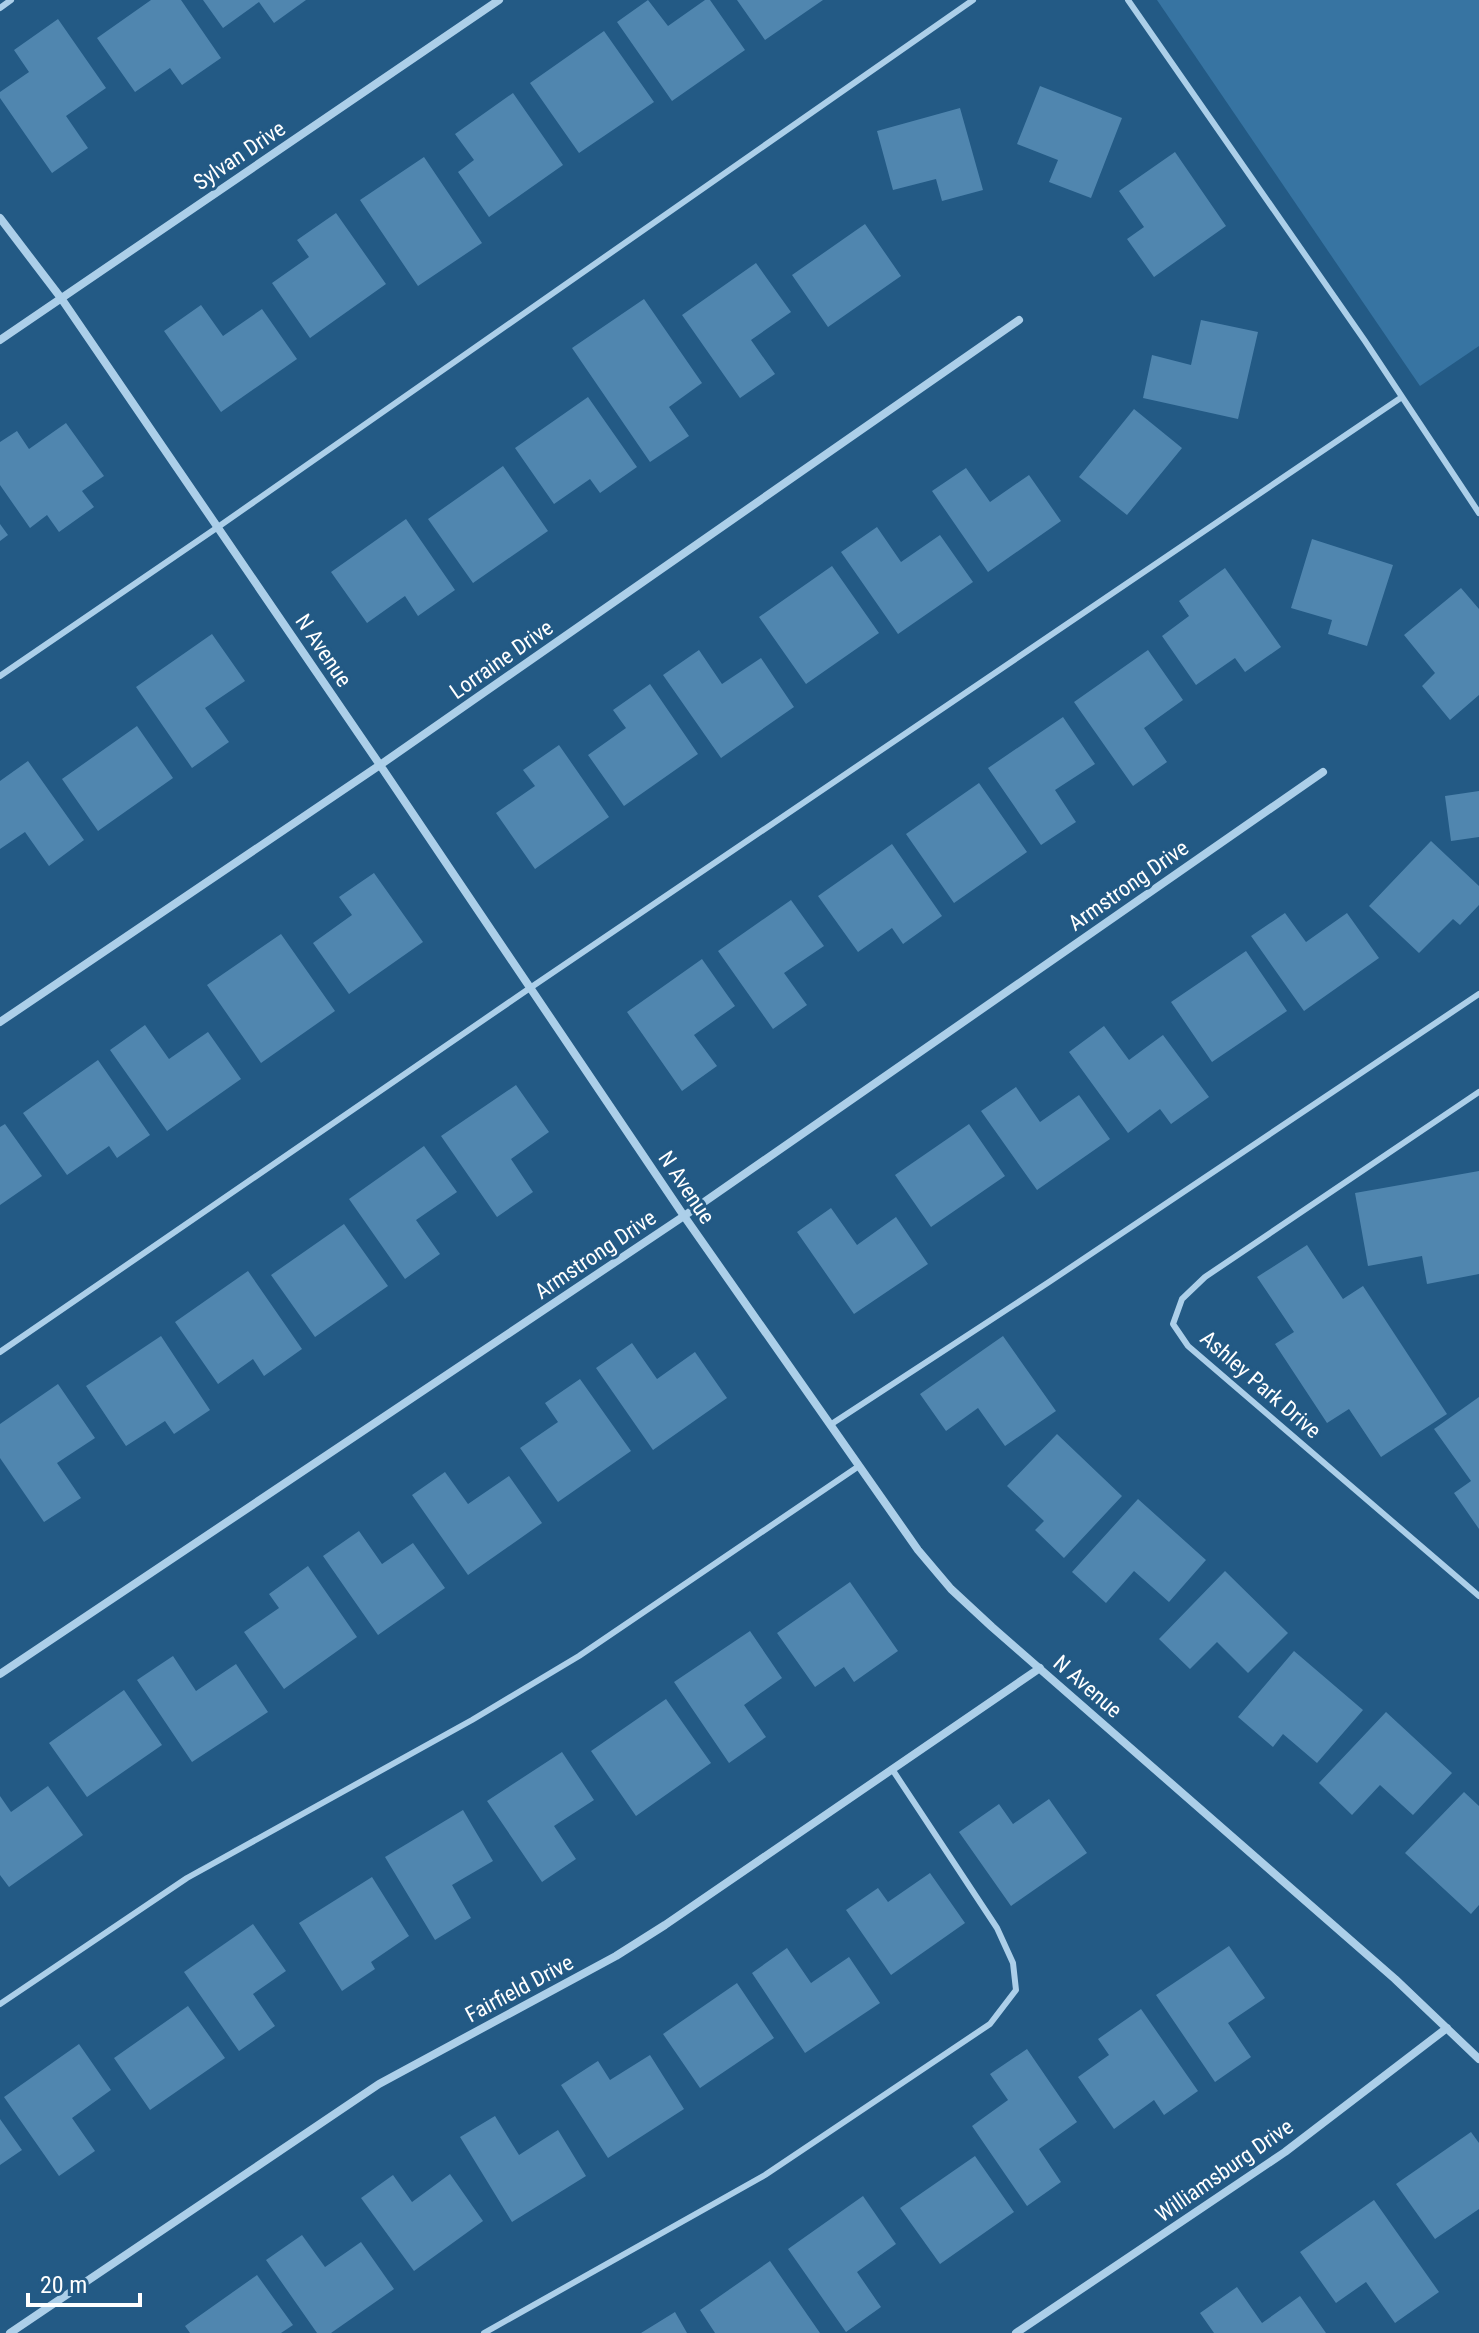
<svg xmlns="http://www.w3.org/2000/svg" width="1479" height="2333" viewBox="0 0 1479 2333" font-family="'Roboto Condensed',sans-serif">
<rect width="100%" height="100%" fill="#235a85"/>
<path fill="#3774a2" d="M1157,0H1479V346L1420,386Z"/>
<path fill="#5086af" d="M151,0H181L221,58L182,85L170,68L135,92L97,38Z
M203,0H306L274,23L259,2L223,28Z
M648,0L668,26L705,0H710L745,50L672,101L617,22Z
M737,0H823L765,40Z
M58,19L106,88L66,116L88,148L52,173L0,98V92L29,72L14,50Z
M604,31L654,102L579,153L530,83Z
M1040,86L1122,118L1091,198L1049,182L1058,160L1017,144Z
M513,93L563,165L489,217L458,172L474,160L455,134Z
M960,108L983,190L942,201L936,179L893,190L877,131Z
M1175,152L1226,226L1154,277L1127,239L1144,227L1119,191Z
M424,157L482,243L418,286L360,200Z
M336,213L386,284L310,338L272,283L309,257L297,240Z
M865,224L901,276L828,327L792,275Z
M756,263L791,312L751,340L775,374L740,398L682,315Z
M644,299L702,383L669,407L689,436L650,462L572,348Z
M201,305L223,336L262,309L297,359L221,412L164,331Z
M1201,320L1258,332L1238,419L1143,398L1152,355L1191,365Z
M588,397L637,467L600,493L590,479L554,504L515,448Z
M1134,409L1182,448L1127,515L1079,477Z
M66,423L104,476L82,491L94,507L59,532L47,515L30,528L0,485V442L17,431L29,449Z
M503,466L548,531L473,583L428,519Z
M966,468L990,502L1029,475L1061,521L988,572L932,491Z
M406,519L455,590L418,616L405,596L367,623L331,572Z
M0,524L8,535L0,541Z
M877,527L901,562L940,535L973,582L898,634L841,552Z
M1312,539L1393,565L1367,646L1328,634L1332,620L1291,608Z
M832,566L879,633L806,684L759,617Z
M1225,568L1281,647L1245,672L1235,658L1196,685L1162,636L1189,616L1179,601Z
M1461,588L1479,609V695L1450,720L1422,686L1435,673L1404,635Z
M212,634L245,681L205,708L229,742L192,768L136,687Z
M699,650L722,684L761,658L794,707L721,758L663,675Z
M1148,650L1183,700L1144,728L1167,762L1133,786L1074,702Z
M650,684L698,754L624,806L588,755L626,728L613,710Z
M1063,717L1095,764L1055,790L1076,822L1041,845L988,768Z
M137,726L173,778L98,831L62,779Z
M559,745L609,817L535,869L496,813L535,786L523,770Z
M28,761L84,840L49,866L25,832L0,849V781Z
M979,783L1027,852L954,903L906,834Z
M1479,791V837L1451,841L1445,796Z
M1431,841L1479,886V905L1460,925L1453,919L1419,953L1369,906Z
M892,844L942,916L903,944L892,928L858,952L818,896Z
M374,873L423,942L349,994L313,943L352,915L339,897Z
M791,900L824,946L784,973L807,1005L773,1029L718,951Z
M1285,913L1306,942L1347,913L1379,958L1304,1011L1251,936Z
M281,934L335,1011L261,1063L207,985Z
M1246,951L1287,1011L1212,1062L1171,1002Z
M702,959L735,1006L694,1035L717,1066L682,1091L627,1012Z
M145,1025L169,1059L208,1032L241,1079L167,1131L110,1050Z
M1104,1026L1129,1060L1163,1035L1209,1097L1171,1124L1160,1109L1128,1133L1069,1052Z
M98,1060L150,1135L117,1158L109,1146L67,1175L23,1113Z
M516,1085L549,1132L511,1159L533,1192L497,1217L441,1136Z
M1016,1087L1040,1122L1079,1095L1110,1139L1037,1190L981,1111Z
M5,1124L42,1176L0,1205V1127Z
M969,1124L1005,1176L931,1227L895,1175Z
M424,1146L457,1192L416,1220L440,1254L405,1279L349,1199Z
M1479,1171V1274L1427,1284L1422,1256L1368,1266L1355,1193Z
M831,1208L857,1245L896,1217L928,1264L854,1314L797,1232Z
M344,1224L388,1286L315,1337L271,1275Z
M1307,1245L1343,1299L1363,1286L1447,1414L1381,1457L1349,1409L1327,1423L1275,1344L1294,1332L1257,1277Z
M248,1271L302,1349L264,1376L253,1359L218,1384L175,1322Z
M161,1336L210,1410L174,1434L165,1421L126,1446L86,1386Z
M1003,1336L1056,1411L1005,1446L978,1408L946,1431L920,1394Z
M632,1343L657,1379L695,1352L727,1398L653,1450L596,1368Z
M580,1379L631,1451L558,1502L520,1448L558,1422L545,1403Z
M58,1384L95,1438L57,1463L81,1498L44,1522L0,1458V1424Z
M1479,1397V1529L1454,1493L1471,1481L1434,1429Z
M1057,1434L1122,1496L1064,1558L1035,1530L1044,1521L1007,1486Z
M445,1472L468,1504L509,1476L542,1523L468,1575L412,1495Z
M1138,1499L1206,1560L1169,1602L1134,1571L1106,1603L1072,1572Z
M359,1531L382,1564L413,1543L445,1588L378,1635L323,1556Z
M308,1566L357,1637L284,1689L244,1632L279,1608L269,1594Z
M1225,1571L1288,1633L1248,1673L1217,1642L1190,1669L1159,1639Z
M850,1582L898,1651L854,1682L844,1667L815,1687L777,1633Z
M750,1631L782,1678L744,1705L766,1737L729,1763L674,1682Z
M1294,1651L1363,1710L1317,1763L1283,1734L1273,1747L1238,1717Z
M173,1656L196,1691L236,1664L268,1712L192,1762L137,1680Z
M124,1690L162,1745L87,1797L49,1743Z
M666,1699L711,1763L636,1816L591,1751Z
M1386,1712L1452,1773L1413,1815L1380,1785L1352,1815L1319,1783Z
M562,1752L594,1800L554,1826L576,1859L542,1882L487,1801Z
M48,1786L83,1835L9,1887L0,1875V1796L11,1812Z
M1464,1792L1479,1806V1905L1471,1914L1405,1853Z
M1049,1799L1087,1853L1011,1906L959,1832L999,1804L1013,1824Z
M463,1810L493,1861L452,1885L471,1918L435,1940L385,1857Z
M930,1873L965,1923L891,1975L846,1910L878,1888L888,1902Z
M372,1877L409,1936L371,1962L375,1969L342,1991L299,1923Z
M253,1924L286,1971L253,1994L275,2026L239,2051L184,1972Z
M1229,1946L1265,1998L1228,2023L1251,2057L1215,2082L1156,1995Z
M787,1948L811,1983L849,1957L880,2003L805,2053L752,1973Z
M737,1983L774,2038L700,2088L663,2034Z
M188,2006L225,2058L150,2110L114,2058Z
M1141,2009L1198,2091L1164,2115L1154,2100L1114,2129L1078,2077L1109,2055L1098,2039Z
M79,2044L111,2090L72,2118L95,2151L59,2176L4,2097Z
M1027,2049L1077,2122L1039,2149L1061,2182L1027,2206L972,2126L1008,2100L990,2074Z
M650,2055L684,2109L608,2158L561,2085L598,2061L610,2080Z
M495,2116L519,2155L558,2130L586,2176L512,2222L460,2137Z
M0,2119L22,2150L0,2165Z
M1471,2132L1479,2143V2209L1435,2239L1396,2184Z
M975,2156L1014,2212L940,2264L900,2208Z
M450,2174L483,2221L414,2271L361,2198L393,2175L412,2202Z
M863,2196L896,2244L857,2272L881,2307L846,2332L788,2249Z
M1374,2200L1439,2292L1395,2323L1366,2282L1336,2303L1300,2252Z
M302,2235L325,2267L361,2242L394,2289L331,2333H317L266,2260Z
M770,2261L820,2333H715L700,2310Z
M257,2275L293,2325L281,2333H190L185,2326Z
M1237,2287L1262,2323L1300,2296L1326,2333H1214L1200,2313Z
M675,2312L687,2333H641Z"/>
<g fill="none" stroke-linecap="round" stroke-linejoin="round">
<path stroke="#accfe9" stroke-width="6" d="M1128,0L1365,341L1479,513
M0,8L11,0
M0,676L218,527L973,0
M1479,1092L1205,1277L1182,1299L1173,1324L1188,1346L1479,1596
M0,1352L530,988L1402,397
M830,1425L1049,1282L1479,994
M0,2004L187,1878L472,1720L579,1656L859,1466
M484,2333L765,2175L990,2024L1016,1990L1013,1963L997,1928L892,1769"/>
<path stroke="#accfe9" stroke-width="8" d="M0,218L61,298L380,765L684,1216L918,1550L951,1589L992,1627L1395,1979L1479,2059
M0,340L499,0
M0,1022L380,765L1019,320
M0,1674L684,1216L1323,772
M10,2333L379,2084L616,1956L665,1925L1040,1668
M1016,2333L1285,2152L1447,2028"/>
</g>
<g text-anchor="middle" stroke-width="6" stroke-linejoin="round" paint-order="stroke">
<g font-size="22" fill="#fff" stroke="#235a85">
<text transform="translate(239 155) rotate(-34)" y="8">Sylvan Drive</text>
<text transform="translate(324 650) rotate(56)" y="8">N Avenue</text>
<text transform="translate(501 659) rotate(-35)" y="8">Lorraine Drive</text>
<text transform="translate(1128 885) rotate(-35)" y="8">Armstrong Drive</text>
<text transform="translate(687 1187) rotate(56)" y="8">N Avenue</text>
<text transform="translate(595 1254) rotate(-34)" y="8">Armstrong Drive</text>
<text transform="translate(1261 1384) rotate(41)" y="8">Ashley Park Drive</text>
<text transform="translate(1088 1686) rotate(41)" y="8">N Avenue</text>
<text transform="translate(519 1988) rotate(-28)" y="8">Fairfield Drive</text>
<text transform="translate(1224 2170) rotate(-35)" y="8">Williamsburg Drive</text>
</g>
</g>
<path d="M28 2293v12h112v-12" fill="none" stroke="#ffffff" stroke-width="4"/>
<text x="40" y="2293" font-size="24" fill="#ffffff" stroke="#235a85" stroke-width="6" paint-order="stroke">20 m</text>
</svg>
